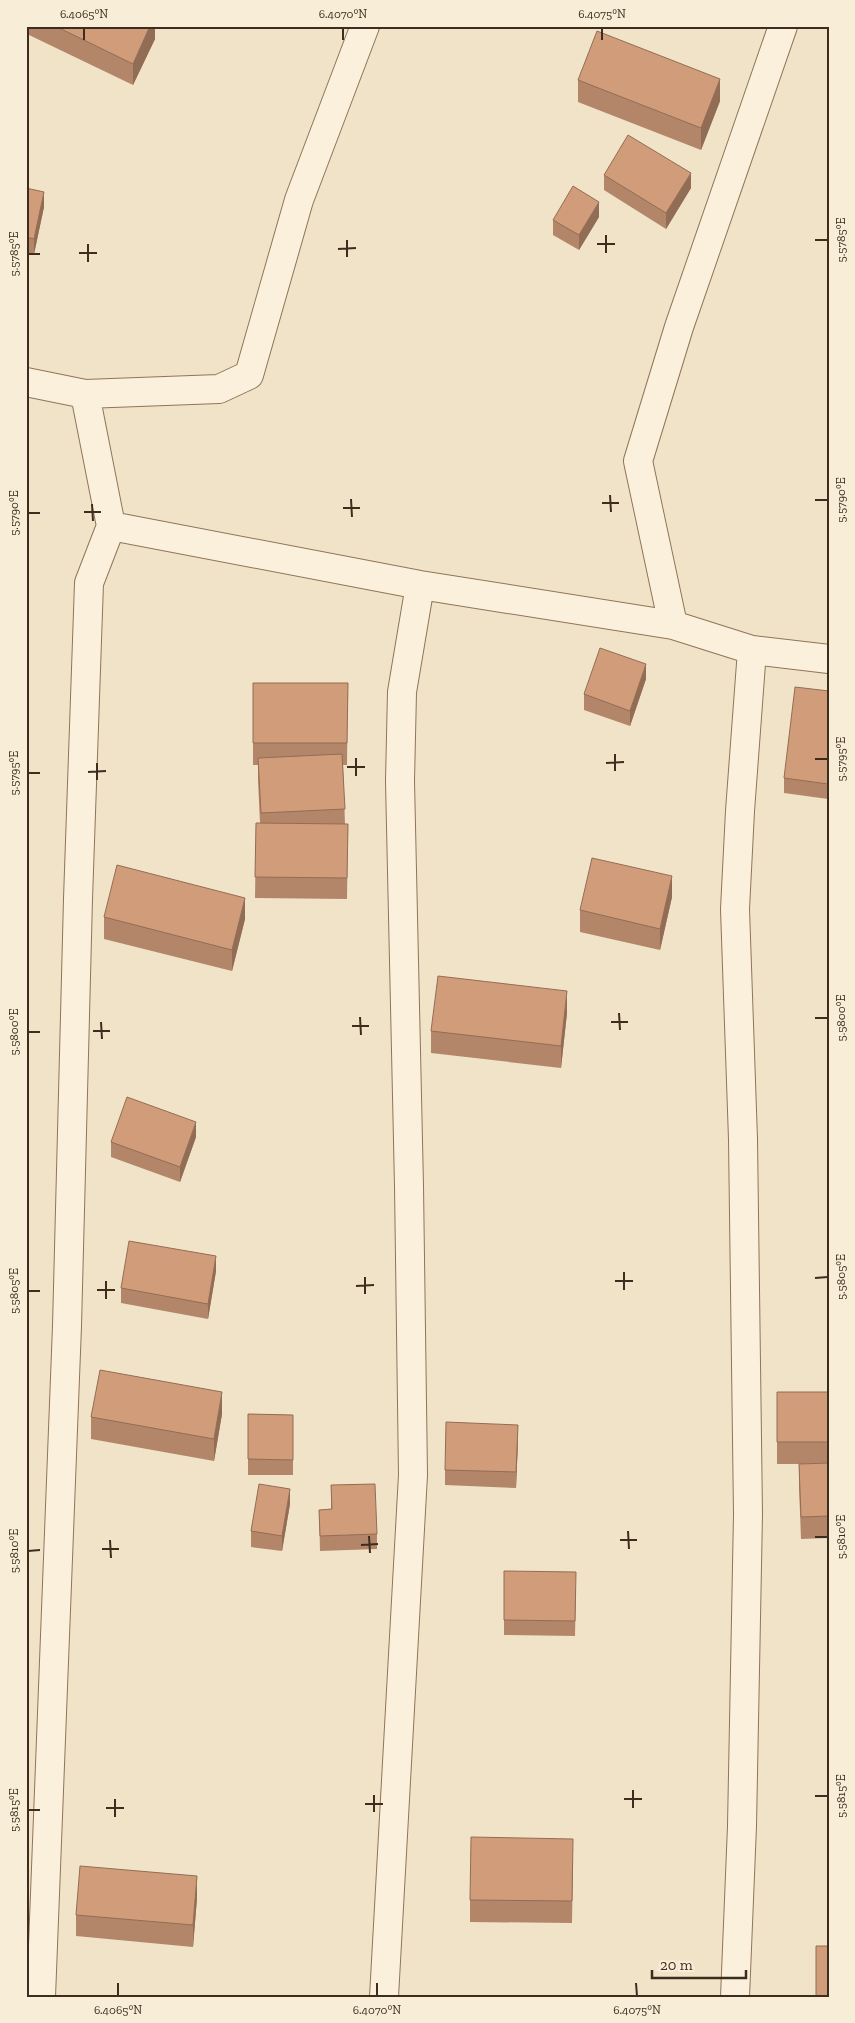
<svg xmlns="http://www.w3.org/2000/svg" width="855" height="2023" viewBox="0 0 855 2023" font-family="'Zilla Slab',serif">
<rect width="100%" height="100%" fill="#f1e3c7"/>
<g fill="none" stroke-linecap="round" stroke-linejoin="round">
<g stroke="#8e755a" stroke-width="30">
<path id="minor" d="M26,382L85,394L111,526L420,585L673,625L752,650L829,659
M85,394L219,389L249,375L299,200L365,26
M673,625L638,461L679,327L783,26
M41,1997L67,1326L78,899L89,583L111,526
M384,1997L413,1475L409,1186L400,781L402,692L420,585
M735,1997L742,1826L748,1514L743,1139L735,909L740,811L752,650"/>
</g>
<use href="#minor" stroke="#fbf0db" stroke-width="28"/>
</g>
<path fill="#b48669" d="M29,26H155V39L133,85L29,35Z
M578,80L720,101L701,150L578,102Z
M604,175L691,188L666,229L604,190Z
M26,188L44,207L34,254L26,253Z
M599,217L579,250L553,235V220Z
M646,679L630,726L584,710V694Z
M253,683H348L347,765H343L345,824H348L347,899L255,898L256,823H260L258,780V765H253Z
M829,691V790L828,799L784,793V778Z
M672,897L660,950L580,932V910Z
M104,917L245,919L232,971L104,939Z
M567,1013L561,1068L431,1053V1031Z
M196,1137L180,1182L111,1157V1142Z
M216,1271L208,1319L121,1303V1288Z
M777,1392H829V1538L801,1539L799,1486V1464H801H777Z
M222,1414L214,1461L91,1439V1417Z
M248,1414L293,1415V1475H248Z
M518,1440L516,1488L445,1485V1470Z
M331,1485L377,1534V1549L320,1551L319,1510L331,1509Z
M290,1504L282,1551L251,1547V1531Z
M504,1571L576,1588L575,1636L504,1635Z
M573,1861L572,1923L470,1922V1900Z
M197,1898L193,1947L76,1936V1915Z"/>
<path fill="#926d55" d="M150,26H155V39L133,85V64Z
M720,79V101L701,150V128Z
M691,173V188L666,229V213Z
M44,192V207L34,254V239Z
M599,202V217L579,250V235Z
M646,664V679L630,726V711Z
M829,775V790L828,799V784Z
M672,876V897L660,950V929Z
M245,898V919L232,971V950Z
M567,991V1013L561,1068V1046Z
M196,1122V1137L180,1182V1167Z
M216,1256V1271L208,1319V1304Z
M222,1392V1414L214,1461V1439Z
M518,1425V1440L516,1488V1472Z
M290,1489V1504L282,1551V1536Z
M197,1876V1898L193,1947V1925Z"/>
<path fill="#d19c7a" stroke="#926d55" d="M55,26H150L133,64Z
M597,31L720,79L701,128L578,80Z
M628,135L691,173L666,213L604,175Z
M573,186L599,202L579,235L553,220Z
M26,188L44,192L34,239L26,237Z
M600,648L646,664L630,711L584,694Z
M253,683H348L347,743H253Z
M795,687L829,691V775L828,784L784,778Z
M342,754L345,809L261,813L258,758Z
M256,823L348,824L347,878L255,877Z
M592,858L672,876L660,929L580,910Z
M117,865L245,898L232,950L104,917Z
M438,976L567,991L561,1046L431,1031Z
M127,1097L196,1122L180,1167L111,1142Z
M129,1241L216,1256L208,1304L121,1288Z
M100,1370L222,1392L214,1439L91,1417Z
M777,1392H829V1442H777Z
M248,1414L293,1415V1460L248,1459Z
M446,1422L518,1425L516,1472L445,1470Z
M829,1463V1516L801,1517L799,1464Z
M259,1484L290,1489L282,1536L251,1531Z
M375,1484L377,1534L320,1536L319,1510L332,1509L331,1485Z
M504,1571L576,1572L575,1621L504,1620Z
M471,1837L573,1839L572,1901L470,1900Z
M80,1866L197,1876L193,1925L76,1915Z
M816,1946H829V1997H816Z"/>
<path fill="none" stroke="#3e2d1f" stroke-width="2" d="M84,28V40M343,28V40M602,28V40M606,235V253M347,240V257M815,240H828M88,244V262M597,244H615M338,249L356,248M79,253H97M28,254H40M610,495L611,512M351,499L352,517M815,500H828M602,503H619M92,504L93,521M343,508H360M84,512H101M28,513H40M615,754V771M356,758V776M815,759H828M97,763V780M606,763L624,762M347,767H365M88,772L106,771M28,773H40M619,1013L620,1030M360,1017L361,1035M815,1018H828M101,1022L102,1039M611,1022H628M352,1026H369M93,1031H110M28,1032H40M624,1272V1290M365,1277V1294M815,1278L828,1277M106,1281V1299M615,1281H633M356,1286L374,1285M97,1290H115M28,1291H40M628,1531L629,1549M369,1536L370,1553M815,1537H828M110,1540L111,1558M620,1540H637M361,1545L378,1544M102,1549H119M28,1551L40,1550M633,1790V1808M374,1795V1812M815,1796H828M115,1799V1817M624,1799H642M365,1804H383M106,1808H124M28,1810H40M118,1983V1996M377,1983V1996M636,1983L637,1996"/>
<rect width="855" height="2023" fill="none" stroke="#f8edd7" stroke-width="55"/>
<path d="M652 1970v8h94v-8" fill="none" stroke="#3e2d1f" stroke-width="2.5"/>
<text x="660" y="1970" font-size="15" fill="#3e2d1f" stroke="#f8edd7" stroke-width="4" paint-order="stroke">20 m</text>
<rect x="28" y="28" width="800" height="1968" fill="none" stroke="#3e2d1f" stroke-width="2"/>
<g font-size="12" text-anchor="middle" fill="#3e2d1f">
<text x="84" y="18">6.4065°N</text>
<text x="343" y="18">6.4070°N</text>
<text x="602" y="18">6.4075°N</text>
<text transform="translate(841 240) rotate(-90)" y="4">5.5785°E</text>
<text transform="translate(14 254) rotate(-90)" y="4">5.5785°E</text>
<text transform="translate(841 500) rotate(-90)" y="4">5.5790°E</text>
<text transform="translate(14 513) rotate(-90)" y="4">5.5790°E</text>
<text transform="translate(841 759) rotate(-90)" y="4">5.5795°E</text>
<text transform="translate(14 773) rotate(-90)" y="4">5.5795°E</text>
<text transform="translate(841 1018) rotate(-90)" y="4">5.5800°E</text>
<text transform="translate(14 1032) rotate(-90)" y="4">5.5800°E</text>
<text transform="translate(841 1277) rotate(-90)" y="4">5.5805°E</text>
<text transform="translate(14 1291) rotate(-90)" y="4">5.5805°E</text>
<text transform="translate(841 1537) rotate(-90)" y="4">5.5810°E</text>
<text transform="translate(14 1551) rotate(-90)" y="4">5.5810°E</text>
<text transform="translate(841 1796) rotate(-90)" y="4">5.5815°E</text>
<text transform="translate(14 1810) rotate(-90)" y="4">5.5815°E</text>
<text x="118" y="2014">6.4065°N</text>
<text x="377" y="2014">6.4070°N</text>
<text x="637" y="2014">6.4075°N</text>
</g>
</svg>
